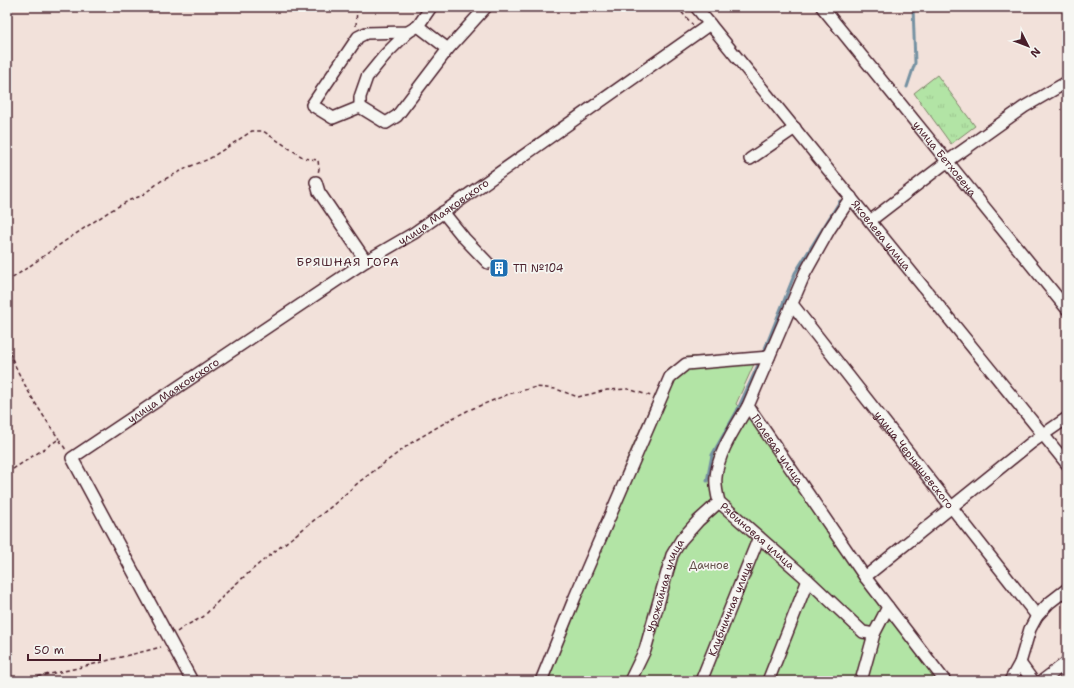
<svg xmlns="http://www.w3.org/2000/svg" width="1074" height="688" viewBox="0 0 1074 688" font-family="'Shantell Sans',sans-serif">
<defs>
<pattern id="park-tufts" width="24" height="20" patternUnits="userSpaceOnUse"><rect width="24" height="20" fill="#b2e4a5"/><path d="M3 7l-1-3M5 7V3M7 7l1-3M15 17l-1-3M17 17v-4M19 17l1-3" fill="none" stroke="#9bc38e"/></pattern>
</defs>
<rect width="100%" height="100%" fill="#f2e1da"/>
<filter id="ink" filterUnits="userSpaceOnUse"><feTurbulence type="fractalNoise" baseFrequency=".025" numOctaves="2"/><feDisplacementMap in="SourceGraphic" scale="8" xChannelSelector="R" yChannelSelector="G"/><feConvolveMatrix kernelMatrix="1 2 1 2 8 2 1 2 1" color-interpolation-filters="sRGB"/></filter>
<g filter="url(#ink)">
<path fill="url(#park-tufts)" stroke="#7e8268" d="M937,75L975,126L951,144L914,93Z"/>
<path fill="#b2e4a5" stroke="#7e8268" d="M759,353L736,404L749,418L856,574L940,681H537L630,452L666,371L687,357Z"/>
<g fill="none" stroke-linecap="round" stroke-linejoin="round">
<path stroke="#7591a2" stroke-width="3" d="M907,87L915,63L913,7
M762,356L795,273L840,201
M707,481L712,455L737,411L760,361"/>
<g stroke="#4a1f2b" stroke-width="14">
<g id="minor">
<path d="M431,7L418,26L408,32L366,33L358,37L312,105L333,118L360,107L386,123L397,116L448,49L486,7"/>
<path id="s1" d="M696,7L1067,464"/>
<path id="s2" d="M822,7L1067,309"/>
<path d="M418,26L448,49"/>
<path d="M360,107V97L367,77L385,55L408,32"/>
<path d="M750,159L795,128"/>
<path d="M316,182L319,192L366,261"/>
<path id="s3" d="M851,197L829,230L805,273L748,406L865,577L945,681"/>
<path d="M443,212L464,238L488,263"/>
<path d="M870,221L948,161L1024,107L1067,82"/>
<path id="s4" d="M792,304L1037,616"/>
<path id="s5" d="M748,406C736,427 718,452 716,477C715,485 717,494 719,502L808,580L863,632L874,634"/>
<path d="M865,577L1031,443L1067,418"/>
<path d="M1020,663L1033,681"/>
<path id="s6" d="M192,681L72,458L366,261L414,233L710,24"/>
<path d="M541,681L575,597L670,377L686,364L769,357"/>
<path id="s7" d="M630,681L645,650L672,555L681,540L698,521L719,502"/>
<path id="s8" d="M701,681L759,537"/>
<path d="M768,681L808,580"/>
<path d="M861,681L874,634L888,607"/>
<path d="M1010,681L1020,663L1030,629L1037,616L1049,603L1067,589"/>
<path d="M1042,681L1067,662"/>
</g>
</g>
<path stroke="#4a1f2b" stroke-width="1.5" stroke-dasharray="4 3" stroke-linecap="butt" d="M677,7L693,25
M356,26L357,7
M7,282L65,241L110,211L130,200L141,196L161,181L191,166L209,159L252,131H263L304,158L318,160L319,169L318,173
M7,346C19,379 39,410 59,439
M7,473L59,439L66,450
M177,632L185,626L203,617L230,589L260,563L332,506L359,482L411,443L451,419L469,410L509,394L536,387L556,389L578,397L607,390L628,389L651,396
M17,681L78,668L161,647"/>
<use href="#minor" stroke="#f6f6f2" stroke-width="11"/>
</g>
</g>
<defs>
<g id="building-square" transform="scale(1)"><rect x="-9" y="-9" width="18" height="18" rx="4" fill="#1f6fb2" stroke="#f6f6f2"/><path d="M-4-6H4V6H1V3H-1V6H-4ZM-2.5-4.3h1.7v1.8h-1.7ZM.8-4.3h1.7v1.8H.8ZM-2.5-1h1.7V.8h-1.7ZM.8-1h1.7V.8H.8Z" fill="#fff"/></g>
</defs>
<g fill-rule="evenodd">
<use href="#building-square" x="499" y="268"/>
</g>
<g text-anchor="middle" stroke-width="3.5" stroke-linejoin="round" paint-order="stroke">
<g font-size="11" fill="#4a1f2b" stroke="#f6f6f2">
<text dy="4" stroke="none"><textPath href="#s2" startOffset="195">улица Бетховена</textPath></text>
<text dy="4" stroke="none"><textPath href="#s6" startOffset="699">улица Маяковского</textPath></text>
<text dy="4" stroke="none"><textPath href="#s1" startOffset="294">Яковлева улица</textPath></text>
<text dy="4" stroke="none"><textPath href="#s6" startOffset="375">улица Маяковского</textPath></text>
<text dy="4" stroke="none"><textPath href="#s3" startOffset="286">Полевая улица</textPath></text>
<text dy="4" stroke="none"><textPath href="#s4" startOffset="198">улица Чернышевского</textPath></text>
<text dy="4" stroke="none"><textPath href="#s5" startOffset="155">Рябиновая улица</textPath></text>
<text dy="4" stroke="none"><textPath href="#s7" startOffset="102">Урожайная улица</textPath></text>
<text dy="4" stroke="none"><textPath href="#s8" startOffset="78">Клубничная улица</textPath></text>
</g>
<g font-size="11" fill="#4a1f2b" stroke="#f6f6f2" text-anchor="start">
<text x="513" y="272">ТП №104</text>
</g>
<g font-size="11" fill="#64504a" stroke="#f6f6f2">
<text x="709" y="569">Дачное</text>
</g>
<g font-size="12" letter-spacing="1" fill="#4a1f2b" stroke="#f6f6f2">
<text x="348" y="266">БРЯШНАЯ ГОРА</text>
</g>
</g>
<rect width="1074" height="688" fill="none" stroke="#f6f6f2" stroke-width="24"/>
<rect x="12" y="12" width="1050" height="664" fill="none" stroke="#4a1f2b" stroke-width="1.5" filter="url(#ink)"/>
<g transform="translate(1028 46) rotate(132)" stroke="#f6f6f2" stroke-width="3" paint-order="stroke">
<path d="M0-3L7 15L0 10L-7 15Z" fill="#4a1f2b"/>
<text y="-6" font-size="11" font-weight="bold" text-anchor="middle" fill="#4a1f2b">N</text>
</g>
<path d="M28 654v6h72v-6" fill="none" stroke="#4a1f2b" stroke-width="2"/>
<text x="34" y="654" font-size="12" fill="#4a1f2b" stroke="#f6f6f2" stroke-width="3" paint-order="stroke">50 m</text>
</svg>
